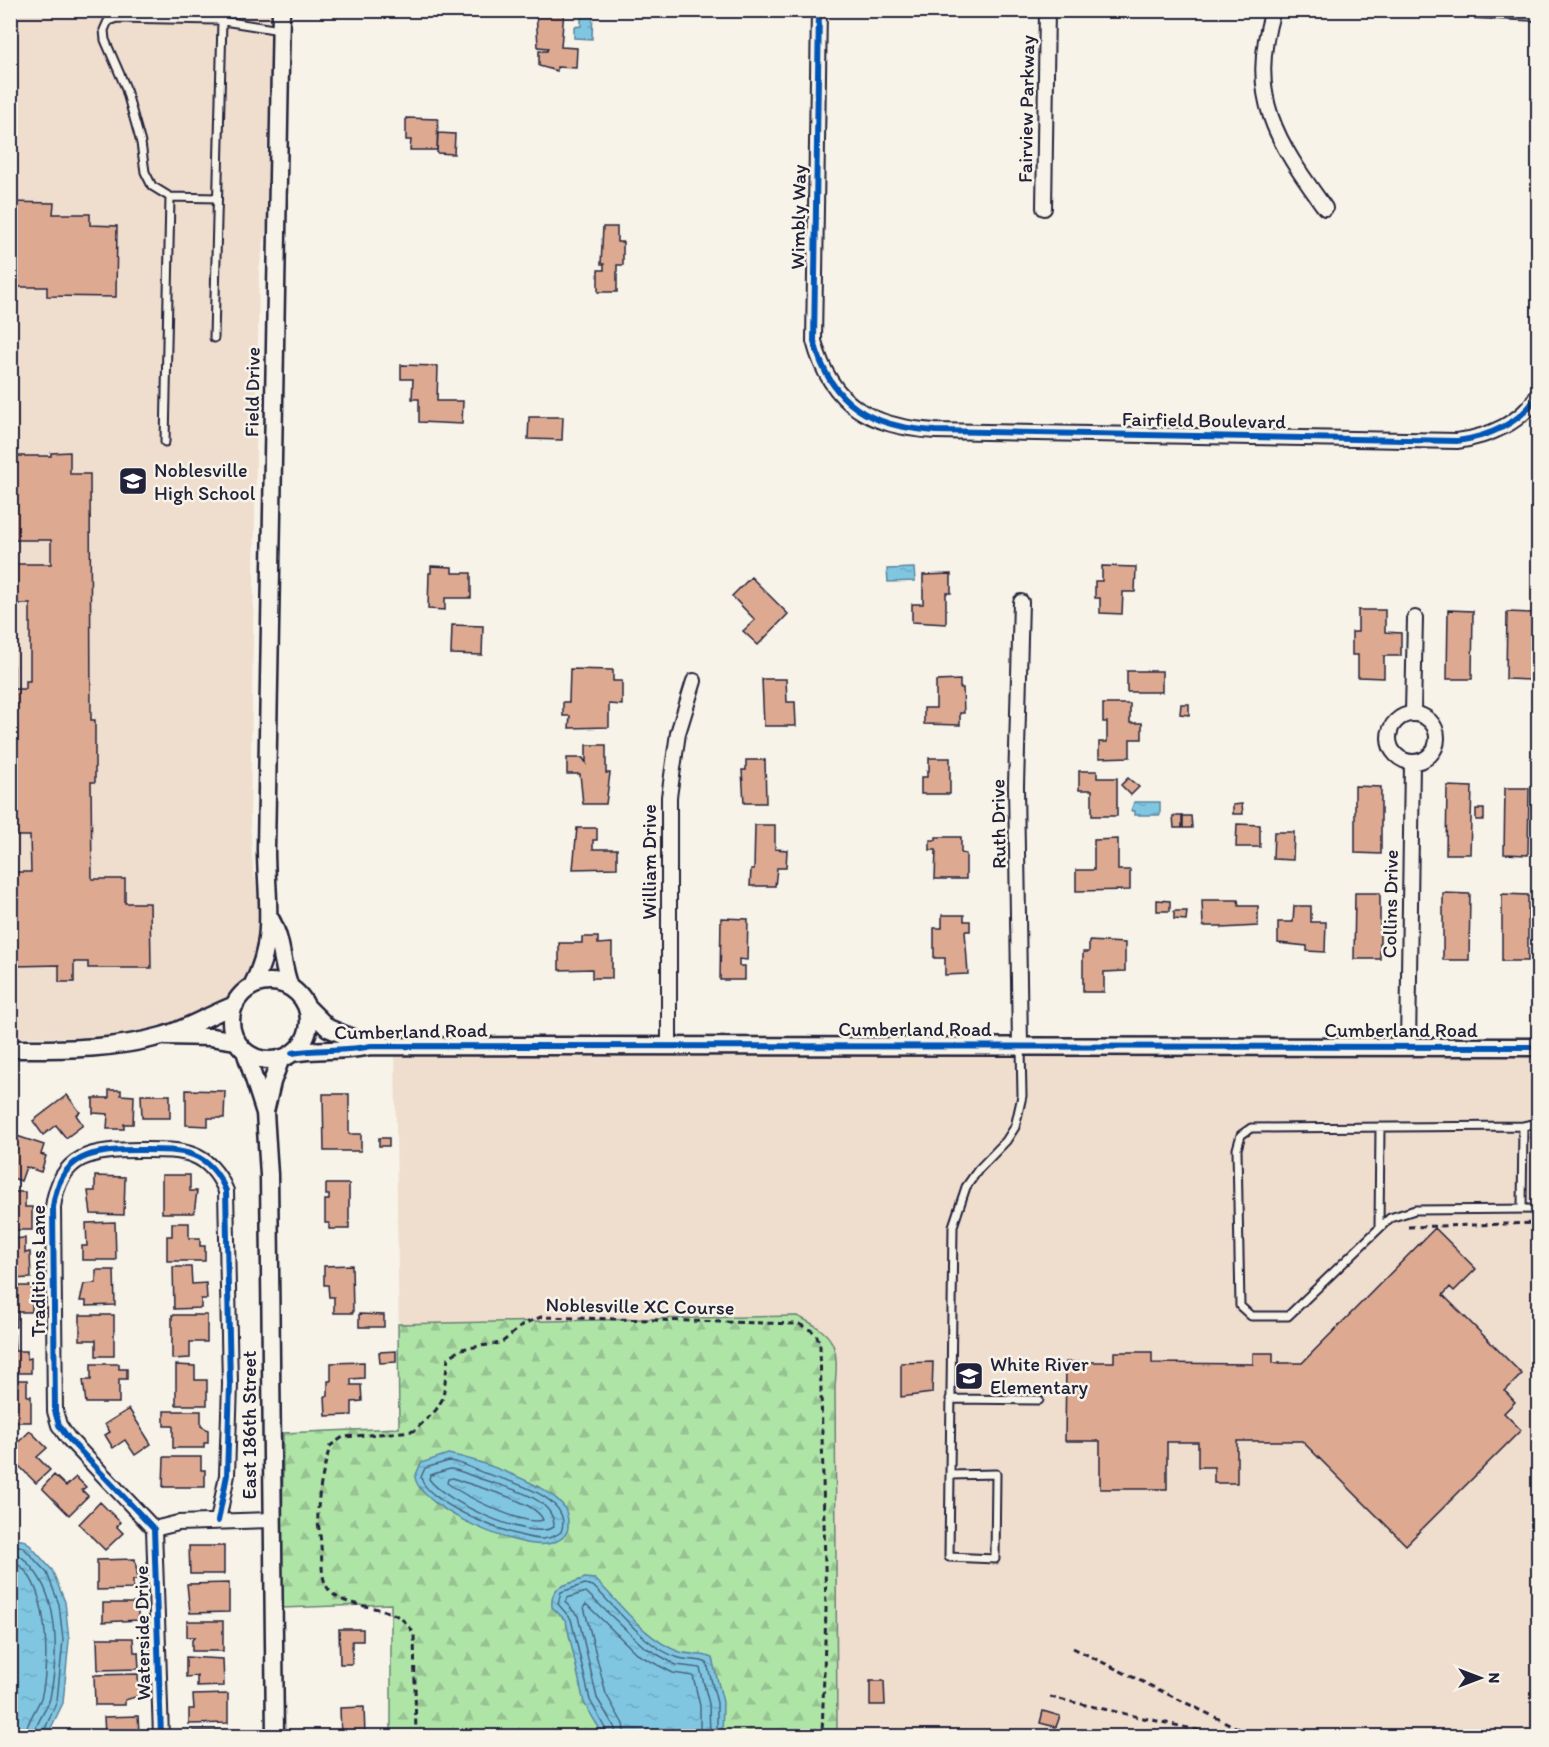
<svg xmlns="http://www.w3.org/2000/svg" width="1549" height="1747" viewBox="0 0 1549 1747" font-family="Itim,sans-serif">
<defs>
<pattern id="forest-firs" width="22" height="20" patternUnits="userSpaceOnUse" patternTransform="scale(1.5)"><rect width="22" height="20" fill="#afe4a7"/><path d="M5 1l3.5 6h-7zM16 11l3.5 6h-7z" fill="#96c391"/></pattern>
<pattern id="water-ripples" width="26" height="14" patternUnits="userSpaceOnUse" patternTransform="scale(1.5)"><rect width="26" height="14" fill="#80c6e1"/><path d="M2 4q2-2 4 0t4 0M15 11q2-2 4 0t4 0" fill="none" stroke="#6eaac2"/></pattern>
</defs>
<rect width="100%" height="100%" fill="#f7f3e8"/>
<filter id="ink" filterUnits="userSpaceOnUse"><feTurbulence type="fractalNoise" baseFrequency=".0167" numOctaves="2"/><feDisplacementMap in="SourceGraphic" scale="12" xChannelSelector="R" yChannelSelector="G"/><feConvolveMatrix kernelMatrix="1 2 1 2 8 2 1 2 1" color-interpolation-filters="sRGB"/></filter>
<g filter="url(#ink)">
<path fill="#efddce" d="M11,11H274L267,151L271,166L270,207L259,270L250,819L253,871L260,905L263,945L248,978L215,1007L186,1018L113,1038L11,1037Z
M1538,1046V1736H391V1604L282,1608L283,1433L400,1428L395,1047Z"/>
<path fill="url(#forest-firs)" stroke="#688371" stroke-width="1.5" d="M797,1316C835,1334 839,1345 835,1386L837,1736H391V1604L282,1608L283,1433L399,1428L398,1324Z"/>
<path fill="url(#water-ripples)" stroke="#5a849f" stroke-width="1.5" d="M581,11H593L592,39L574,38V27L581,26Z
M914,568L915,581L888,582L887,569Z
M1134,802H1160V815H1135V811H1131Z
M448,1454C475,1459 549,1484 564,1507C567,1512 568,1519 568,1524C569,1535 561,1540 552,1543C523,1553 419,1508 415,1477L421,1463Z
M11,1538L26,1541L52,1570L65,1602L69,1640L63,1703L47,1736H11Z
M585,1578L595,1579C621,1604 645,1640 680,1652C690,1655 701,1653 712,1658L723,1702L722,1736H604L584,1703L566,1621L552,1607C550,1583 567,1586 585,1578Z"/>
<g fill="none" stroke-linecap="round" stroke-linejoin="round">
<path stroke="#48647d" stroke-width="1.5" d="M449,1461C461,1462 473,1469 484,1473C506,1480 575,1497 561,1532C556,1536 550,1538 543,1539C518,1540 425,1504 421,1477L425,1468Z
M450,1469C460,1470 471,1476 481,1479C503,1487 555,1496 554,1527C530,1542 444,1501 429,1479L430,1475Z
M453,1478C473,1487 536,1500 543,1520C524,1527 463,1495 447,1483L448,1479Z
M10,1544L23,1547L47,1573L59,1604L63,1640L57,1701L42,1736
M10,1552C21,1554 25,1560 32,1568C60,1600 58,1658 50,1698C47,1711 35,1722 34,1736
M10,1561C50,1572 50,1667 41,1698C36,1711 26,1722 25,1736
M609,1736L590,1700L571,1619L558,1604L561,1592L585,1584L593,1586C619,1610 644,1647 679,1658C689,1661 697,1658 707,1663L717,1703V1736
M616,1736L615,1728L597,1698L578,1616L565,1602L567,1598L586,1592L643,1646L676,1665L700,1668L709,1704L710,1736
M625,1736L623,1724L606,1694L584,1607L586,1604L637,1654L673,1673L693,1676L700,1706V1736"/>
</g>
<path fill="#dda991" stroke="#22223b" stroke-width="1.5" d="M536,10H570L564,11L561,47L577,48L576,68L557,67V71L539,66V51H547L548,48L538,47Z
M406,118L438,119L437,150H410L411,140H406Z
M438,133L455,134L454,154L437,153Z
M10,202L54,203L53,214H90V225L117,226L116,297L47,296V287H18V272H10Z
M603,227H617V242H623V265H617V292H598V270H604V264H601Z
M401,365L438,366L437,401H463L462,424L419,422V399H412L413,379H401Z
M529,417H563L562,440L528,439Z
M70,452V474H90L91,720H95V782H91L92,879H125V903H150L151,968H88V962H74V982H59V965L15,966V969H10V872H31L30,836H10V666H14V689H26V681H30V604H13V639H10V564H51V540H10V456H51V453Z
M431,566L452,567V573H471V598H445V610L428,609L429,573H431Z
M1102,566L1136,567L1135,592H1123L1122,614L1100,613V598H1095V581H1102Z
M951,574V593H946V624L912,622V604H923V575Z
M751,577L788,614L758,645L743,631L755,620L732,596Z
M1358,610H1385V632L1401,633V656H1384V678L1358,677V655H1352V632H1358Z
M1448,610L1473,611L1472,679H1447Z
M1507,612L1533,613L1532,680L1506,679Z
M452,625L483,626L482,655L451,654Z
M570,669L613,670V681H622V705L609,704V727L569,728L570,716H563V702H569Z
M1127,671H1162V692H1127Z
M762,679H786L787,702H795L796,726H764Z
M960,680V688H963L964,713H960V725L924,724V708H936V681Z
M1103,704H1130V723H1142V739H1130V757L1099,758V742H1107V722H1103Z
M1181,704H1189V715L1180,714Z
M586,745H606V773H610L606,804H583L580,774H567V758H583L586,763Z
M929,758H950V794H921V777H927V771H929Z
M746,760H765L766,803H744L742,770H746Z
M1079,771H1097V778H1117V816H1092V790H1079Z
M1128,778L1139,787L1131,795L1121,785Z
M1355,786L1381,787V854L1355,853Z
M1447,786L1472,787L1470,854H1446Z
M1505,788H1529L1528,855L1504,854Z
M1242,804L1243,814H1233V805Z
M1476,809H1484V820H1476Z
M1173,816H1182V828H1174Z
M1183,816H1191L1192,828H1183Z
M1237,824L1260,825V847H1236Z
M755,825H775V849L787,850L786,868H777L775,886H750L751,869H754Z
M577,828H597V840H593V849H617V868L573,869Z
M1274,832H1294L1293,860L1273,859Z
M936,837H961V853L966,854V879H935L936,850H930V840H936Z
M1118,839V870H1130V890L1076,891V870H1094V840Z
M1355,893H1380V959H1354Z
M1443,893L1470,894L1469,960H1443Z
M1502,894L1528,895V961H1502Z
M1157,900L1170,901V911H1157Z
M1202,900H1238L1239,906H1258V926L1222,928V926H1203Z
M1294,906H1311V922H1326L1325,952L1307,951V946L1278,943V922H1293Z
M1174,911H1187L1186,920L1174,919Z
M942,915H964V921H970V931H965L968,974L945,975V958H934V928H942Z
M721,918L748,919L747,960L739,959V966H745V980H720Z
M582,937H598V944L612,943V978H592V969L559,970V943H582Z
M1089,941L1125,943V971L1104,972V992H1083V952H1089Z
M109,1090H121V1095L134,1096L133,1124H124V1129H107L108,1114L93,1113V1098H109Z
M186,1090L225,1091L224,1118H208V1126L186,1125Z
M323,1094H349V1134H361V1151H324Z
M67,1095L80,1112L76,1115L83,1125L66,1138L56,1125L43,1135L33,1121Z
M141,1095H170V1118H142Z
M17,1136L44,1145L41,1154L46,1156L41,1172L26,1167L21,1181L10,1177V1156Z
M379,1138H389V1146H379Z
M162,1175H190V1191H197L194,1213H162Z
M95,1176L125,1177L124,1215L91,1214L88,1191H95Z
M326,1184H349V1229H329V1223H325V1200H329V1195H326Z
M10,1192H25V1207H32V1230H10Z
M115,1222L116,1260H82V1246H87L86,1223Z
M172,1223H189V1238H200V1246H205V1261H167V1236H172Z
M1435,1228L1476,1269L1454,1291L1450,1287L1443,1295L1522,1374L1505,1391L1515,1402L1504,1413L1521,1430L1406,1545L1302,1441H1237V1483H1214V1467H1198V1442H1167V1489H1100V1441H1065L1066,1362H1114V1352H1152V1363L1253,1364V1353H1273V1363H1302Z
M25,1238V1253L30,1252L31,1278L10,1279V1239Z
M352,1265L353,1313H334V1297H329L328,1285H324V1266Z
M173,1267H191L192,1284L206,1283L207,1299H201V1308L174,1309Z
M96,1270H114L115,1305L86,1306V1301H80L84,1284L96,1283Z
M10,1286H32V1312H16V1327H10Z
M359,1314L384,1315V1327H359Z
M80,1315H114V1356H96V1340H80Z
M172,1315H207V1342H190V1358L172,1359Z
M10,1335H14L15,1351H27V1359L31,1358V1373H10Z
M396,1351V1362L380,1363L379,1352Z
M364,1362V1378L351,1379V1385H361L362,1401L352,1402V1415L326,1416L325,1396H328V1381H331V1363Z
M933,1362L932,1393L901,1397V1363Z
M91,1364H119V1369H127V1379H119V1403H86L83,1380H91Z
M176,1365L195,1366V1380H207V1405H176Z
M10,1380H27V1396H31V1422H10Z
M129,1409L151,1444L135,1455L125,1440L113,1448L105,1435L110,1432L105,1424Z
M164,1411H201V1426L208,1430V1443H204V1448H173V1426H164Z
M30,1431L47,1448L37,1457L50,1470L36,1483L10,1457V1450Z
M164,1457H201V1470H205V1487H163Z
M54,1475L66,1486L76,1477L86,1487L82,1490L88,1496L69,1515L42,1488Z
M100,1502L120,1522L117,1527L123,1533L105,1550L79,1524Z
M189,1546H224V1574H190Z
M135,1559L138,1580H133V1589L97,1590V1560Z
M229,1583V1612L190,1613L187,1584Z
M103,1603H138V1620L103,1622Z
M187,1621H223V1651H192V1640L195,1637H187Z
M339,1629H363V1641H352V1664H340Z
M97,1638H133L134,1652H138L139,1669L98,1670Z
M186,1657L223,1659L224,1686L197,1687V1676L186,1677Z
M138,1674L139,1696L125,1700V1705H95L94,1675Z
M870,1681H884L885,1705H870Z
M228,1694V1723L189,1724V1709H194L193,1695Z
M364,1707L365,1736H341L340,1708Z
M1043,1711L1060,1716L1056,1727L1040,1723Z
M138,1716L139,1732L105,1736L104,1717Z
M193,1731H224V1736H193Z"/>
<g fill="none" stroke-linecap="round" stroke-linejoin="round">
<g stroke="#22223b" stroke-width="11">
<path id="service" d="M170,197L217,198
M214,338L222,20
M165,442L170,197L152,186L145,172L141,143L125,86L105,40L104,30L108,21L117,18L217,20L280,30
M1538,1123L1523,1126L1251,1128L1241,1135L1237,1149L1240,1306L1251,1316H1288L1390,1218L1415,1210L1538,1209
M1522,1209L1523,1126
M1379,1228L1380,1127
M950,1399L1039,1400
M950,1475L996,1474L995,1559L949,1557L953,1226L966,1187L978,1170L1006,1141L1015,1127L1022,1096L1021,1048"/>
</g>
<g stroke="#22223b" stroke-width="18">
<path id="minor" d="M819,10L814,341C831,406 872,427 935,431L1457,441C1487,437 1523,423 1538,394
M1273,10C1247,98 1276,140 1325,208
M1474,10L1538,13
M1044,208L1047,10
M1413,713L1415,618
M1389 738a24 24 0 1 1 48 0a24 24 0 1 1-48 0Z
M1020,1045L1016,786L1021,602
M669,1046V797L678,733L694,681
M1408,1047L1412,763
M154,1529L178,1523L271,1520
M161,1736L154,1529L68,1438L59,1425L55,1411L53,1207C60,1154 92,1150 139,1150C180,1150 208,1148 226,1191L230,1384L227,1475L218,1521"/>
</g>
<g stroke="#22223b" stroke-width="21">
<path id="tertiary" d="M270,918C283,940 281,964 290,987
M231 1021a39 39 0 1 1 78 0a39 39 0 1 1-78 0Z
M252,986C277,939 266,900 266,849L281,10
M307,1007L328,1028L371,1046
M166,1036L211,1037L237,1041
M10,1049C62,1049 112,1050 162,1036C185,1030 211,1014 235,1005
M245,1051L265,1113L269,1175L275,1736
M292,1053C319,1048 345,1052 371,1046L1538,1047
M265,1112L272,1082L281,1058"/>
</g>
<path stroke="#22223b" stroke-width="3" stroke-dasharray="6 4.5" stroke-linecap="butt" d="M1408,1227L1538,1223
M1073,1648L1254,1736
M1050,1697L1224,1736
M416,1736L414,1634C398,1605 371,1611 343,1600C318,1590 323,1568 321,1546C321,1535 317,1524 318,1514C318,1491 324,1468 330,1446L343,1437L414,1431L436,1410L443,1398L448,1358L461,1349L501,1343L524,1324L541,1317L799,1324L816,1333L820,1346L826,1609L822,1736"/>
<use href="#service" stroke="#f7f3e8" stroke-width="7"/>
<use href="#minor" stroke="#f7f3e8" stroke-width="14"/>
<use href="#tertiary" stroke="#f7f3e8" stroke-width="16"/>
<g stroke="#f7f3e8" stroke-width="10">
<path id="cycleway" d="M819,10L814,341C831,406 872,427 935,431L1457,441C1487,437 1523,423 1538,394
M292,1053C319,1048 345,1052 371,1046L1538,1047
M161,1736L154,1529L68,1438L59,1425L55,1411L53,1207C60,1154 92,1150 139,1150C180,1150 208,1148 226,1191L230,1384L227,1475L218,1521"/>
</g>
<use href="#cycleway" stroke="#0057b8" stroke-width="6"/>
</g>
</g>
<defs>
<g id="school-square" transform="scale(1.5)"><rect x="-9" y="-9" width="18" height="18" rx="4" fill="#22223b" stroke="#f7f3e8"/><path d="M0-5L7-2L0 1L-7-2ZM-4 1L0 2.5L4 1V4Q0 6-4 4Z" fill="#fff"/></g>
</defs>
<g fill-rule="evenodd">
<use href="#school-square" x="133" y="481"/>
<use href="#school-square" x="969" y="1376"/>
</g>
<g text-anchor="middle" stroke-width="5" stroke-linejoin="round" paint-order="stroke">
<g font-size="20" fill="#22223b" stroke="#f7f3e8">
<text transform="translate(1026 109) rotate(-89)" y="7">Fairview Parkway</text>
<text transform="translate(798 217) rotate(-89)" y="7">Wimbly Way</text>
<text transform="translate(252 392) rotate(-89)" y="7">Field Drive</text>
<text transform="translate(1204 420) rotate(1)" y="7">Fairfield Boulevard</text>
<text transform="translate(998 824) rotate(-91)" y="7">Ruth Drive</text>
<text transform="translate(649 862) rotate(-90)" y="7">William Drive</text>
<text transform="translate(1390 904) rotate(-89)" y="7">Collins Drive</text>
<text x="915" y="1036">Cumberland Road</text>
<text x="1401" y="1037">Cumberland Road</text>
<text transform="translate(411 1031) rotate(-1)" y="7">Cumberland Road</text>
<text transform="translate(38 1271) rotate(-90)" y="7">Traditions Lane</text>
<text transform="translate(640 1306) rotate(1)" y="7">Noblesville XC Course</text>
<text transform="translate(249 1425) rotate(-90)" y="7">East 186th Street</text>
<text transform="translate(142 1633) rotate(-91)" y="7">Waterside Drive</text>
</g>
<g font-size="20" fill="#22223b" stroke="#f7f3e8" text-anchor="start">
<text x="154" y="477">Noblesville<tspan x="154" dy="23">High School</tspan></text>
<text x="990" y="1371">White River<tspan x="990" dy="23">Elementary</tspan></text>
</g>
</g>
<rect width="1549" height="1747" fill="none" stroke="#f7f3e8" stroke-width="36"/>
<rect x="18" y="18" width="1513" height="1711" fill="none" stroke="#22223b" stroke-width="2" filter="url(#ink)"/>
<g transform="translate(1480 1678) rotate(90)" stroke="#f7f3e8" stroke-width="4.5" paint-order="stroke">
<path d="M0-4.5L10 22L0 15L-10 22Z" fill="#22223b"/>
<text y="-9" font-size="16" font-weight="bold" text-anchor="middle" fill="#22223b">N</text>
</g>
</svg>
